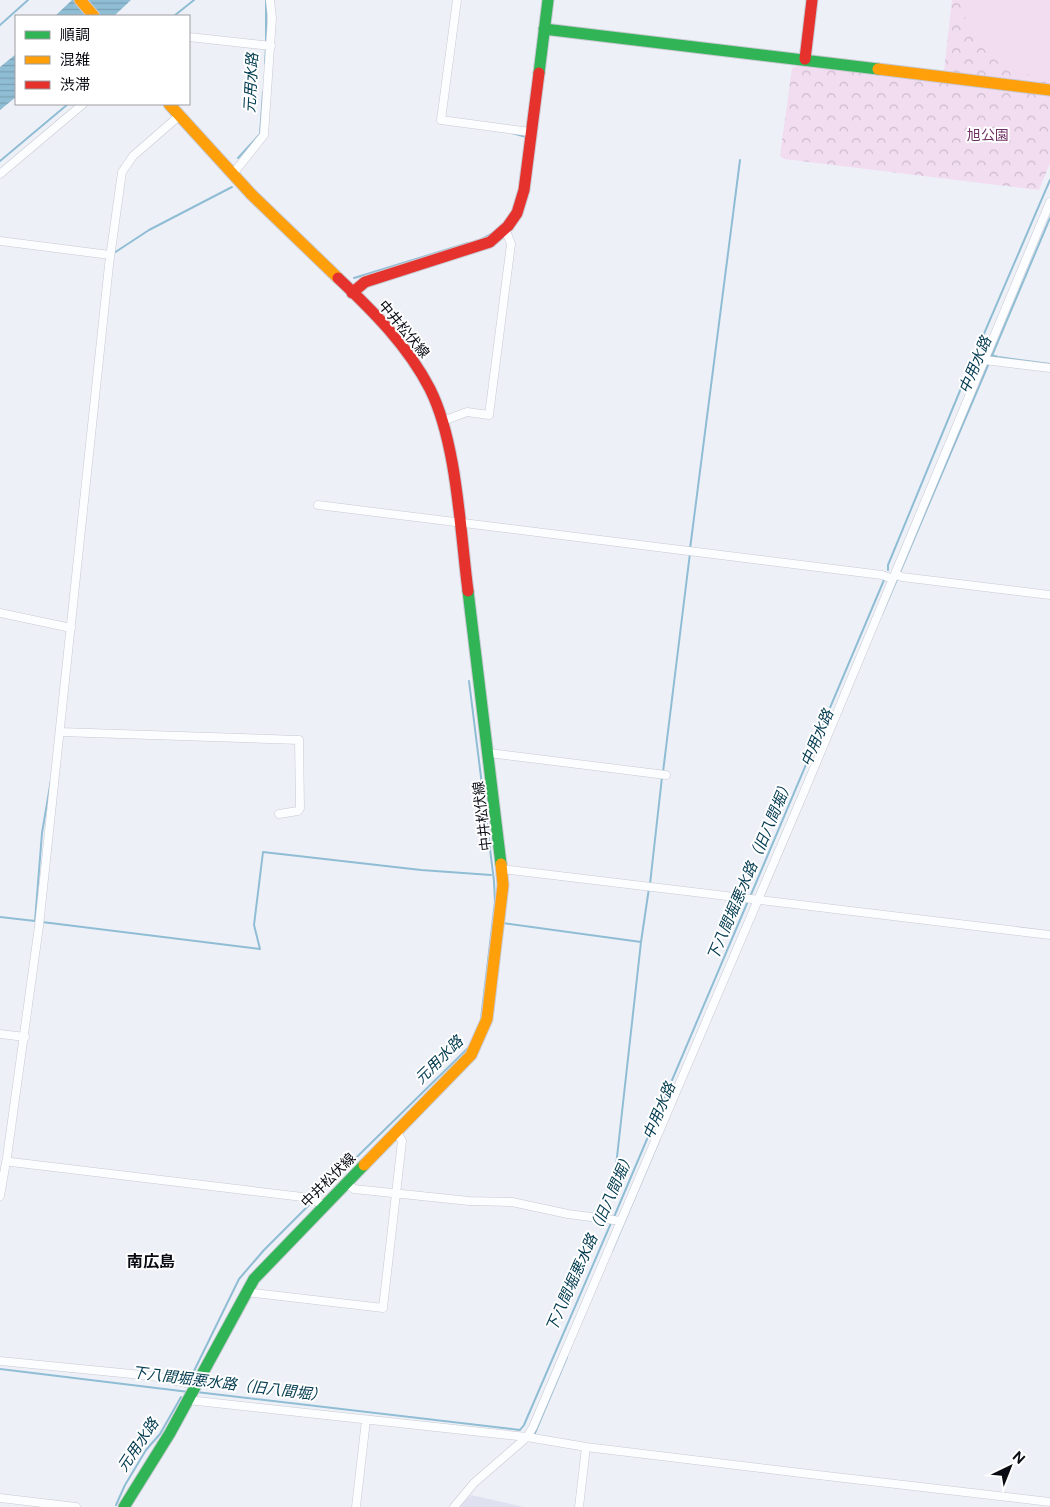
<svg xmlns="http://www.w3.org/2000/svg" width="1050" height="1507" viewBox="0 0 1050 1507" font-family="'Public Sans','Noto Sans JP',sans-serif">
<defs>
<pattern id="park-crowns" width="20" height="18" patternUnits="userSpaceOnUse" patternTransform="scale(1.25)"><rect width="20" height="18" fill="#f1dcf0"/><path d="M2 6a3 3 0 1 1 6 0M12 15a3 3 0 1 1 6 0" fill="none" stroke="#cdbbcd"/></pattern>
<pattern id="water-rules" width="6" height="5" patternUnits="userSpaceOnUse" patternTransform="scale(1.25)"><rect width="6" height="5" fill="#8fbdd4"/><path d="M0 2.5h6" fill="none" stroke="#7aa1b5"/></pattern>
</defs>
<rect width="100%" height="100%" fill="#eef0f8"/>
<path fill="#dfe1f0" d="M471,1495L524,1507H458Z"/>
<path fill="url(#park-crowns)" d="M952,0H1050V85L944,71Z
M800,65L1050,93V163L1039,190L784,159L780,156L792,68Z"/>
<path fill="#f1dcf0" d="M961,0H1050V77C1003,77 968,46 961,0Z"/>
<path fill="url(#water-rules)" d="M72,0H131L114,16H55Z
M16,54V97L0,110V67Z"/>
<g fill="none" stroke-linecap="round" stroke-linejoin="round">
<path stroke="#8fbdd4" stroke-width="2" d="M174,16L194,0
M0,25L28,0
M266,43V0
M265,63L266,47
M512,133L526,137
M238,158L260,134L263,92
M0,161L68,104
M482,239L493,233
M114,253L149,230L232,187
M354,278L468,243
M988,354L998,357L1050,364
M974,357L1050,180
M991,358L1050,218
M690,549L740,160
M888,570V565L971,364
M900,572L989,363
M882,614L898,577
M469,681L494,881L495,902L481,1019
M663,772L690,553
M650,884L662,777
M750,897L884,580
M0,917L35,921
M35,921L42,833L51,780
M42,922L260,949L254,925L263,852L421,870L491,875
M502,923L641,942
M622,1172L616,1166L641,942L649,888
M316,1197L468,1048
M614,1217L748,901
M612,1251L660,1138
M0,1369L189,1392
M193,1373L239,1279L264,1250L312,1202
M196,1392L520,1430L524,1425L611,1223
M535,1433L567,1357
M116,1505L125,1485L146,1450L160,1434L181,1397"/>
<g stroke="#c8c9d2" stroke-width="9">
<path id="street" d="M457,0L441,120L530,132
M189,37L271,46
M0,174L83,104
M232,175L264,135L272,18L270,0
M0,241L110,255
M984,360L1050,368
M443,421L467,412L489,415L511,244L506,231
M318,505L882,575L893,579
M895,574L902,577L1050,595
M0,613L71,628
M60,732L299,740L300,808L298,811L279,814
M489,753L666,775
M502,869L1050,935
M0,1034L25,1037
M7,1157L39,926L109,265L122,172L133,156L179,116
M11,1162L311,1198L323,1205
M346,1183L354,1189L469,1201L512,1202L568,1214L621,1221
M0,1196L6,1162
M246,1292L383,1308L402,1141L397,1132
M0,1361L152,1376L196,1385
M188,1400L527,1437L586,1447L801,1473L1050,1502
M0,1498L76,1507
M356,1507L366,1420
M454,1507L474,1483L527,1437L533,1427L804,792L1050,202
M579,1507L586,1447"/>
</g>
<g stroke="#c8c9d2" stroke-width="13">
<path id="fast" d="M544,29L878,69
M539,73L548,0
M468,591L501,864
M124,1507L170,1433L254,1279L364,1165"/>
</g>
<g stroke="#c8c9d2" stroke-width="13">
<path id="slow" d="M80,0L94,16
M878,69L1050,90
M169,104L252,195L338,278
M364,1165L471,1055L487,1019L503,885L501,864"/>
</g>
<g stroke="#c8c9d2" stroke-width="13">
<path id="jam" d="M805,59L812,0
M338,278C373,311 408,346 430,389C457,443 460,530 468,591
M352,293L365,282L490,242L508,226L517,213L524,190L539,73"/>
</g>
<use href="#street" stroke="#fcfdfe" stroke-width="8"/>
<use href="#fast" stroke="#30b455" stroke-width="11"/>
<use href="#slow" stroke="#ff9f0a" stroke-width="11"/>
<use href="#jam" stroke="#e5322d" stroke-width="11"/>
</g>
<g text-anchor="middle" stroke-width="4" stroke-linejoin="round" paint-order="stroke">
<g font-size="14" fill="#6f3164" stroke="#fff">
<text x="988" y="140">旭公園</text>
</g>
<g font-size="14" fill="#0a0b13" stroke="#fff">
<text transform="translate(404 329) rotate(50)" y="5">中井松伏線</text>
<text transform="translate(482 816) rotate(-97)" y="5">中井松伏線</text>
<text transform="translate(328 1180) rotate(-45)" y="5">中井松伏線</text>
</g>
<g font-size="15" font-style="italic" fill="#003a4f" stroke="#fff">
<text transform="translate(251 83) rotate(-87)" y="5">元用水路</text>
<text transform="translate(975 365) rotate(-67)" y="5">中用水路</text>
<text transform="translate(817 738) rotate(-67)" y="5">中用水路</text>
<text transform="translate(750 870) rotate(-67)" y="5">下八間堀悪水路（旧八間堀）</text>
<text transform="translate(439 1060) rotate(-45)" y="5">元用水路</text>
<text transform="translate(659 1111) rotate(-67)" y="5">中用水路</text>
<text transform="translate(590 1242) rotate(-66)" y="5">下八間堀悪水路（旧八間堀）</text>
<text transform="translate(229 1384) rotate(7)" y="5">下八間堀悪水路（旧八間堀）</text>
<text transform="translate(138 1445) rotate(-56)" y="5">元用水路</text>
</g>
<g font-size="16" font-weight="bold" fill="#0a0b13" stroke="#fff">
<text x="151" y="1267">南広島</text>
</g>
</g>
<rect x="15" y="15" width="175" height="90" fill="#ffffff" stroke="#9d9da1"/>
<rect x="25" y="31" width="25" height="8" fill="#30b455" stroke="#9d9da1"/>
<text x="60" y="40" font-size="15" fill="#0a0b13">順調</text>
<rect x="25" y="56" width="25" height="8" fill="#ff9f0a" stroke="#9d9da1"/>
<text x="60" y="65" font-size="15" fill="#0a0b13">混雑</text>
<rect x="25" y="81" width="25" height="8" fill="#e5322d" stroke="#9d9da1"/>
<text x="60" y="90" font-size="15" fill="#0a0b13">渋滞</text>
<g transform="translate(1010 1467) rotate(43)" stroke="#ffffff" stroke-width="4" paint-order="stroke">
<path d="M0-4L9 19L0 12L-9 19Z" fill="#0a0b13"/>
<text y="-8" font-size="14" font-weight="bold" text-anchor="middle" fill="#0a0b13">N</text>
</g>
</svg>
